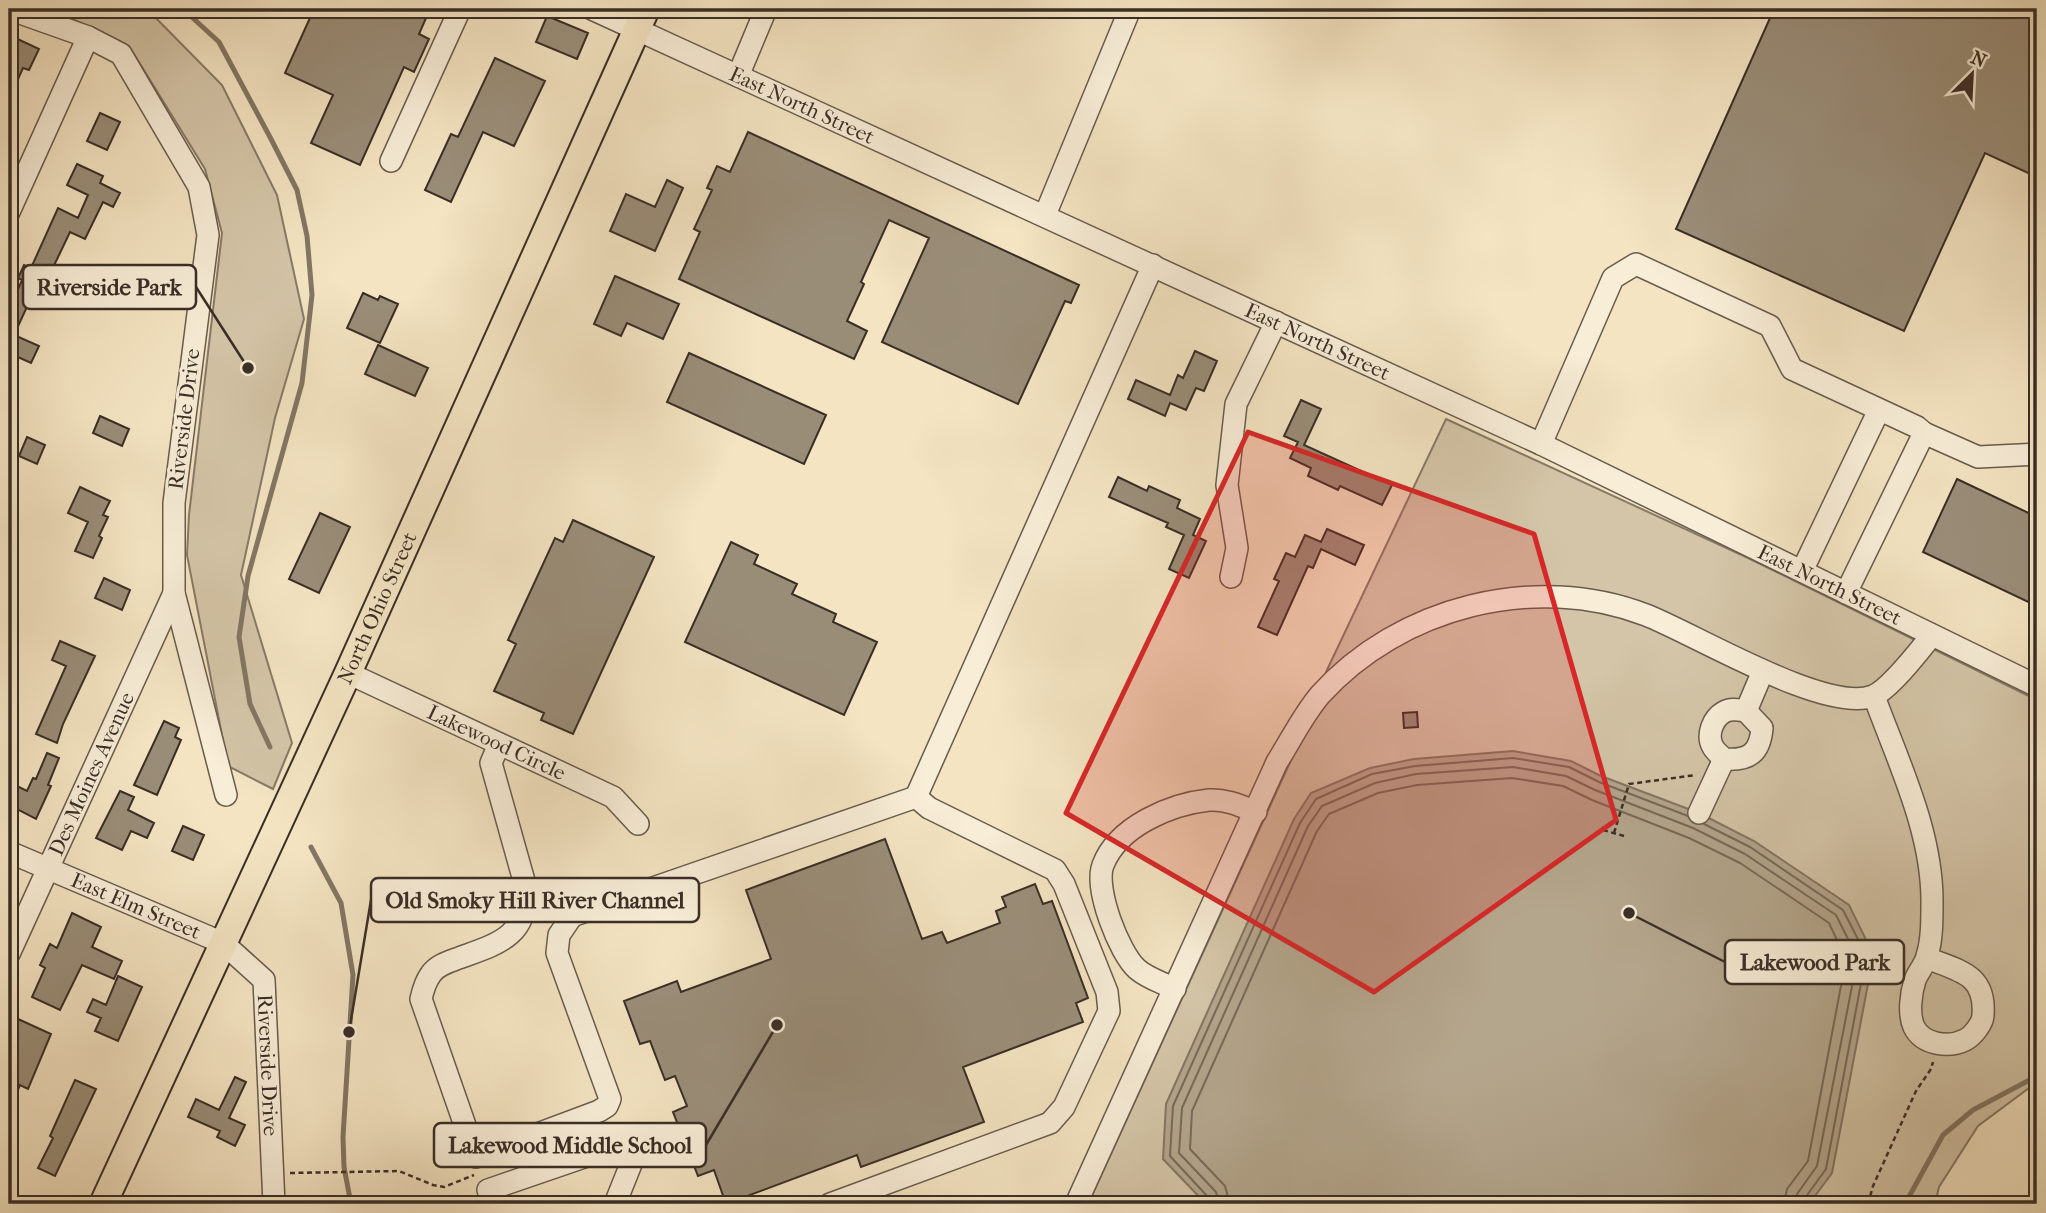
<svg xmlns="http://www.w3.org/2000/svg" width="2046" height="1213" viewBox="0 0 2046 1213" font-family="'IM FELL French Canon',serif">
<rect width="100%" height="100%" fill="#f4e4c2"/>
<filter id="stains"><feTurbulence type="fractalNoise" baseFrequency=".00286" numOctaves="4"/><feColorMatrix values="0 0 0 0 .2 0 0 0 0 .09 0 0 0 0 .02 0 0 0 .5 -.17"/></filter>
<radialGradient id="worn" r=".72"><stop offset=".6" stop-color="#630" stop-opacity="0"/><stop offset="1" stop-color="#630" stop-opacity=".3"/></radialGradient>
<path fill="#d4c5a8" stroke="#867a68" stroke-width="2" d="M52,9H147L222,85L277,195L304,319L275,418L241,575L292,743L273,789L228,766L187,555L189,515L222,233L205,169L129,46Z
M1446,419L1746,557L2037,700V1082L1978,1126L1939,1187L1935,1204H1088L1298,745L1327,670Z"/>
<path fill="#b4a68d" stroke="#837664" stroke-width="2" d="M1513,751L1571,761L1601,776L1699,813L1754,841L1849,905L1872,952L1869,979L1832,1173L1809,1204H1293L1290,1202L1284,1204H1206L1163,1159L1166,1104L1294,819L1311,793L1370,768L1414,759Z"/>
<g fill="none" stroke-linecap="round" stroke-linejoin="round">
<path stroke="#766a5a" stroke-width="2" d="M1704,824L1750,847L1843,910L1865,953L1862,978L1826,1169L1805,1198L1804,1204
M1210,1204L1208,1197L1170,1156L1173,1106L1300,823L1316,799L1372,774L1415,766L1513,758L1569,767L1599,782L1688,816
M1219,1204L1216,1192L1179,1153L1182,1108L1308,826L1322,806L1375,783L1416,774L1513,767L1566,776L1595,790L1693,828L1745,854L1836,915L1856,955L1854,976L1817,1166L1797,1194L1795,1204
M1230,1204L1225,1186L1190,1149L1192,1111L1317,831L1329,814L1378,793L1417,785L1512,778L1563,786L1592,800L1689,838L1740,863L1798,902L1829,923L1845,957L1843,975L1808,1161L1787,1189L1784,1204"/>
<path stroke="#837664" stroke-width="5" d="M183,9L219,42L271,139L297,190L307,236L312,295L302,383L248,576L239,637L250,704L270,747
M311,847L341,903L353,975L343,1137L344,1167L351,1204
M1905,1204L1943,1135L1973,1110L2037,1076"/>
</g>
<path fill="#9a8d78" stroke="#392e27" stroke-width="2" d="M314,9H430L419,34L429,39L414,72L404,67L360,165L311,143L333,95L285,73Z
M1774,9H2037V177L1985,153L1904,331L1676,229Z
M547,16L588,33L577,59L536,42Z
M9,35L39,49L29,70L23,68L9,99Z
M495,58L545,81L514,146L483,132L451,202L425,190L451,134L458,137Z
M100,113L120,122L107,150L87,141Z
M748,132L1079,285L1071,303L1065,301L1018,404L882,342L929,238L889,220L861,282L864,284L847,321L867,331L854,359L679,279L700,232L694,229L712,190L707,188L717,166L730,172Z
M77,164L103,176L100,183L120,193L113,207L103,202L85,239L70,232L49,276L68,285L62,299L36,287L14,335L39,346L31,363L9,353V311L22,280L18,278L24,265L31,268L58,208L78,218L88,195L67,185Z
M667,180L683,188L655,251L610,231L626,194L655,207Z
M615,276L679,304L663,339L627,323L621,336L594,324Z
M363,293L378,300L380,296L398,304L380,343L347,328Z
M378,345L428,368L415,396L365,374Z
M1195,351L1217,361L1204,391L1196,388L1186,410L1170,403L1165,416L1128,399L1136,380L1170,395L1178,375L1183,378Z
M689,353L826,415L804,464L667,402Z
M1301,400L1321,409L1304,445L1392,485L1382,505L1340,486L1338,490L1308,476L1311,468L1290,458L1298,442L1284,436Z
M100,416L129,429L122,446L93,433Z
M27,437L45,445L37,464L19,456Z
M1118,477L1147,491L1149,486L1180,500L1177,508L1200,519L1193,535L1206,541L1189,578L1169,569L1184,535L1166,527L1168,523L1109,497Z
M1957,479L2037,517V606L1923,552Z
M80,487L110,501L103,515L108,517L99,536L102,538L93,558L75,551L88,522L68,513Z
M320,513L350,527L319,593L289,579Z
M573,520L654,557L573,734L541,720L544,713L494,691L516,644L508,640L555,538L563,542Z
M1327,529L1364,545L1355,565L1321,549L1313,568L1308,566L1277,635L1258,627L1279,581L1274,579L1286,553L1295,557L1305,535L1321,542Z
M731,542L758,555L754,564L797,584L792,594L836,614L833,622L877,642L844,715L685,642Z
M104,578L130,590L122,610L95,598Z
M60,641L95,656L63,724L57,743L36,734L66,666L52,660Z
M1417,712L1418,727L1404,728L1403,713Z
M164,721L179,728L175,737L181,740L157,795L134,785Z
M47,753L59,758L48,785L51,786L36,819L9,805V782L27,791L33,778L36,779Z
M120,791L134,797L128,810L154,823L147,838L131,831L122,850L96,838Z
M183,826L204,835L193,860L172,851Z
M885,839L922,939L942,932L947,943L1000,923L996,911L1006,907L1002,897L1035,884L1043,904L1052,901L1088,998L1076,1003L1083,1022L963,1067L984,1122L861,1167L857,1155L726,1204L714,1170L698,1176L673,1112L687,1106L675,1076L665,1080L650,1041L640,1044L624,1001L677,981L681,992L771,959L746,890Z
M72,913L101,927L92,947L122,961L114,979L82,965L60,1010L32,997L45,968L40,965L50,944L57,948Z
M118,976L142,987L118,1041L95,1031L101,1018L87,1012L93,999L106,1005Z
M18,1019L51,1034L28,1089L20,1085L9,1110V1039Z
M235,1077L246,1082L229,1118L245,1125L235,1146L217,1137L220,1131L188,1117L196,1099L219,1110Z
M75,1080L96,1089L55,1176L38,1168L53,1138L50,1136Z"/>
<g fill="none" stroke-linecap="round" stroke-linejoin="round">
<g stroke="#685c4e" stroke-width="24">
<g id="minor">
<path d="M9,9L88,37L121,54L199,187L208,235L174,503V593L226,795"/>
<path id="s1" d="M592,9L1541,444L2037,686"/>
<path d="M738,76L766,9"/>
<path d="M391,161L460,9"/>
<path d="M9,212L88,37"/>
<path d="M1045,215L1130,9"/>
<path d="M1924,433L1978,457L2037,454"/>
<path d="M1541,444L1613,278L1636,264L1770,326L1792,369L1917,427L1924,433L1846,593"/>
<path d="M1802,571L1879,410"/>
<path d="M1231,577L1237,548L1227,485L1236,404L1276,322"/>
<path id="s2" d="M348,673L613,797L638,824"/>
<path d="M1874,696C1898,762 1933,832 1932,904C1932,921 1932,940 1927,956C1925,965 1918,972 1915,980C1911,993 1908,1014 1914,1027C1923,1045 1949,1048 1965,1040C1973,1036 1983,1023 1983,1015C1986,974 1959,971 1927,958"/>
<path d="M1746,711C1739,710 1731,708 1724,712C1713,718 1706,735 1713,747C1715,751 1721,756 1724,759C1749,761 1760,753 1762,728L1746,711L1763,671"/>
<path d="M499,744L491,763L526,888C528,937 497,944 459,958C448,962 437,965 431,974C425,982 423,990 421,999L476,1157L599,1111L607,1106L610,1099L557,953L559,935L572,916L916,797L1153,265"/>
<path d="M1699,813L1724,759"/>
<path id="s3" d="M9,852L223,943L264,980L274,1204"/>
<path id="s4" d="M9,954L174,593"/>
<path d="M1175,989C1163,983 1147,978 1137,969C1119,953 1094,888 1103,865C1118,826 1171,804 1209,800C1226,799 1241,806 1256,812"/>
<path d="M494,1204L488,1190L622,1144L628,1147L633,1159L615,1204"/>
<path d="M830,1204L1050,1123L1064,1107L1109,1011L1107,992L1064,884L1055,870L929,808L916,797"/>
<path d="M1076,1204L1277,762C1291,740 1303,715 1320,695C1399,607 1535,572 1646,615C1695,634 1826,714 1873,696C1890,689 1920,650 1932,635"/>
</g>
</g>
<g stroke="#392e27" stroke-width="30">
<g id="major">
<path id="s5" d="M103,1204L348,673L646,9"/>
</g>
</g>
<path stroke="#392e27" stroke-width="2.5" stroke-dasharray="5 3.5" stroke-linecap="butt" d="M1603,830L1624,836
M1614,833L1629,784L1696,775
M290,1173L399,1171L433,1185L444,1187L474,1175
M1868,1204L1873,1186L1916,1091L1931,1069L1933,1062"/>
<use href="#minor" stroke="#f8edd7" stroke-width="21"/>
<use href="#major" stroke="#f4e4c2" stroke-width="26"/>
</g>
<path fill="#d62828" fill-opacity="0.2" stroke="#d62828" stroke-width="5" stroke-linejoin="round" d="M1248,432L1534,534L1616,820L1374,992L1066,813Z"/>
<g text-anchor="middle" stroke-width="6" stroke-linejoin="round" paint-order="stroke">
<g font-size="21" fill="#392e27" stroke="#f8edd7">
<text dy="7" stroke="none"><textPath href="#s1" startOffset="231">East North Street</textPath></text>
<text dy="7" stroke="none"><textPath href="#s1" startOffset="798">East North Street</textPath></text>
<text transform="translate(184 419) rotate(-83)" y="7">Riverside Drive</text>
<text dy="7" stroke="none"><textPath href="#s1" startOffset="1365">East North Street</textPath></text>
<text dy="7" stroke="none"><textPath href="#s5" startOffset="656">North Ohio Street</textPath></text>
<text dy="7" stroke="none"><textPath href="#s2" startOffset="164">Lakewood Circle</textPath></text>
<text dy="7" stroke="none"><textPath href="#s4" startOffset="198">Des Moines Avenue</textPath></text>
<text dy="7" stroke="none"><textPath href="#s3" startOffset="138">East Elm Street</textPath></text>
<text dy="7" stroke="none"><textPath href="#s3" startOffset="373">Riverside Drive</textPath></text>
</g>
</g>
<path fill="none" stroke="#392e27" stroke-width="2.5" d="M248 368L196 287M349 1032L371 900M1629 913L1725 962M777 1025L706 1145"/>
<g fill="#392e27" stroke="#f8edd7" stroke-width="2.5">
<circle cx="248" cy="368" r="7"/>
<circle cx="349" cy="1032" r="7"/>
<circle cx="1629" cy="913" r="7"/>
<circle cx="777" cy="1025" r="7"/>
</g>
<g fill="#f8edd7" stroke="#392e27" stroke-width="2.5">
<rect x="23" y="265" width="173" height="44" rx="7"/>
<rect x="371" y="878" width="328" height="44" rx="7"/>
<rect x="1725" y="940" width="179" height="44" rx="7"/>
<rect x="434" y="1123" width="272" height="44" rx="7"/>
</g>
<g font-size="23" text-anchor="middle" font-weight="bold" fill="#392e27">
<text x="109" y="295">Riverside Park</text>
<text x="535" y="908">Old Smoky Hill River Channel</text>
<text x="1815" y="970">Lakewood Park</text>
<text x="570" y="1153">Lakewood Middle School</text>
</g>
<rect width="2046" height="1213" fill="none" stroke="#f4e4c2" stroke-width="35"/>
<rect x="10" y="10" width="2025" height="1192" fill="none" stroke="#392e27" stroke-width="3.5"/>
<rect x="18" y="18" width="2011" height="1178" fill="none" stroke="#392e27" stroke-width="2"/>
<g transform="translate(1972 74) rotate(24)" stroke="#f8edd7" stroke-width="5" paint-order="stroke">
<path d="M0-5L12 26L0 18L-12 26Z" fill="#392e27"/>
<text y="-10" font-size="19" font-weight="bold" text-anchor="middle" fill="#392e27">N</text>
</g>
<rect width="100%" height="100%" filter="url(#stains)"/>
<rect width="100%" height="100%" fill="url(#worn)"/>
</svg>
